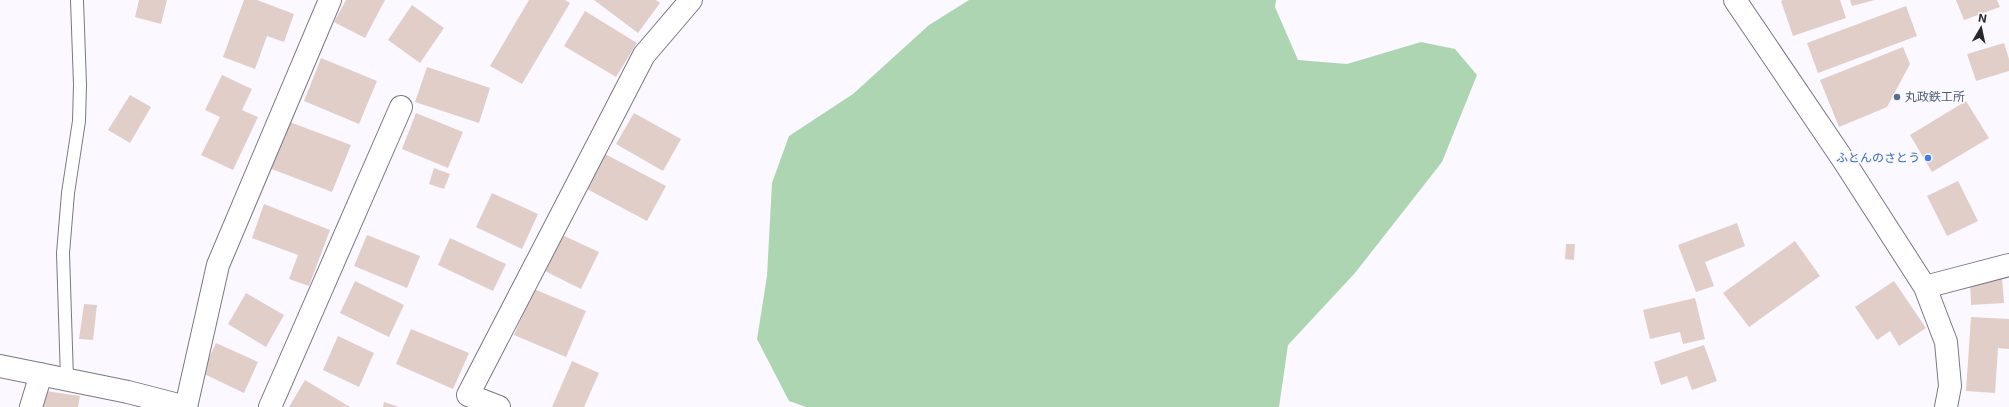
<svg xmlns="http://www.w3.org/2000/svg" width="2009" height="407" viewBox="0 0 2009 407" font-family="Inter,'Noto Sans JP',sans-serif">
<rect width="100%" height="100%" fill="#fbf8ff"/>
<path fill="#aed5b2" d="M969,0H1276L1275,7L1298,60L1347,64L1421,42L1455,49L1477,75L1442,162L1355,273L1288,345L1279,407H806L789,401L757,339L767,276L772,183L789,136L853,94L929,25Z"/>
<path fill="#e1cec9" d="M139,0H167L161,24L135,17Z
M244,0H257L294,14L284,42L267,36L255,69L223,57Z
M346,0H385L365,38L334,22Z
M529,0H565L570,3L522,84L490,66Z
M594,0H656L660,3L638,33Z
M1783,0H1840L1846,18L1793,36L1781,1Z
M1850,0H1875L1852,6Z
M1956,0H1997L2000,7L1964,20Z
M412,5L444,28L420,63L388,40Z
M1906,6L1917,36L1818,73L1807,43Z
M585,11L637,43L616,77L564,46Z
M2004,43L2009,59V71L1976,81L1967,54Z
M1903,47L1910,64L1887,107L1839,127L1820,80Z
M321,58L377,81L359,124L304,101Z
M427,67L490,88L479,123L415,102Z
M222,75L252,89L242,110L258,117L233,170L201,155L220,117L205,110Z
M130,95L151,107L130,143L108,130Z
M1966,101L1989,138L1932,172L1910,135Z
M416,113L463,132L448,168L402,149Z
M634,113L681,139L663,171L616,144Z
M287,121L351,145L332,192L269,168Z
M605,154L666,186L647,221L587,189Z
M434,168L450,174L444,189L429,184Z
M1958,181L1978,221L1947,236L1927,196Z
M492,193L538,214L522,249L476,227Z
M264,204L330,230L309,286L289,279L298,255L252,238Z
M1737,223L1745,246L1705,262L1714,286L1696,292L1678,245Z
M560,234L599,252L581,289L543,270Z
M367,235L420,256L407,288L354,266Z
M450,238L506,264L493,291L438,265Z
M1795,241L1820,276L1749,327L1723,293Z
M1566,244H1575L1574,260L1565,259Z
M2002,277L2004,303L1971,305L1970,279Z
M355,281L404,305L389,337L340,313Z
M1894,281L1926,328L1899,346L1890,331L1877,340L1855,307Z
M534,289L586,311L566,357L514,335Z
M246,293L284,315L266,347L228,324Z
M1695,298L1705,339L1683,344L1680,332L1650,339L1643,310Z
M84,304L97,305L93,340L79,339Z
M1971,317L2009,319V349L1998,348L1995,393L1966,391Z
M411,329L469,353L453,389L396,364Z
M338,336L374,353L359,387L323,370Z
M216,343L258,362L244,393L202,373Z
M1704,345L1717,381L1692,390L1687,376L1661,385L1654,362Z
M572,361L599,373L584,407H552Z
M305,380L350,407H289Z
M46,391L80,396L78,407H43Z
M384,402L399,407H383Z"/>
<g fill="none" stroke-linecap="round" stroke-linejoin="round">
<g stroke="#7c7786" stroke-width="14">
<path id="service" d="M67,379L63,253L68,193L79,121L80,85L77,0"/>
</g>
<g stroke="#7c7786" stroke-width="24">
<path id="minor" d="M1735,0L1844,161L1925,287L1946,342L1950,386L1946,407
M1925,287L2009,265
M0,366L128,392L186,407
M31,407L41,374
M186,407L218,265L330,0
M270,407L401,107
M499,407L468,395L644,55L691,0"/>
</g>
<use href="#service" stroke="#fff" stroke-width="12"/>
<use href="#minor" stroke="#fff" stroke-width="22"/>
</g>
<circle fill="#5c6f8a" stroke="#fbf8ff" stroke-width="1.5" cx="1897" cy="97" r="4"/>
<circle fill="#3f7fe0" stroke="#fbf8ff" stroke-width="1.5" cx="1928" cy="158" r="4"/>
<g text-anchor="middle" stroke-width="3.5" stroke-linejoin="round" paint-order="stroke">
<g font-size="12" fill="#4e5e75" stroke="#fbf8ff" text-anchor="start">
<text x="1905" y="101">丸政鉄工所</text>
</g>
<g font-size="12" fill="#366cbe" stroke="#fbf8ff" text-anchor="end">
<text x="1920" y="162">ふとんのさとう</text>
</g>
</g>
<g transform="translate(1981 28) rotate(9)" stroke="#fbf8ff" stroke-width="3" paint-order="stroke">
<path d="M0-3L7 15L0 10L-7 15Z" fill="#29272d"/>
<text y="-6" font-size="11" font-weight="bold" text-anchor="middle" fill="#29272d">N</text>
</g>
</svg>
